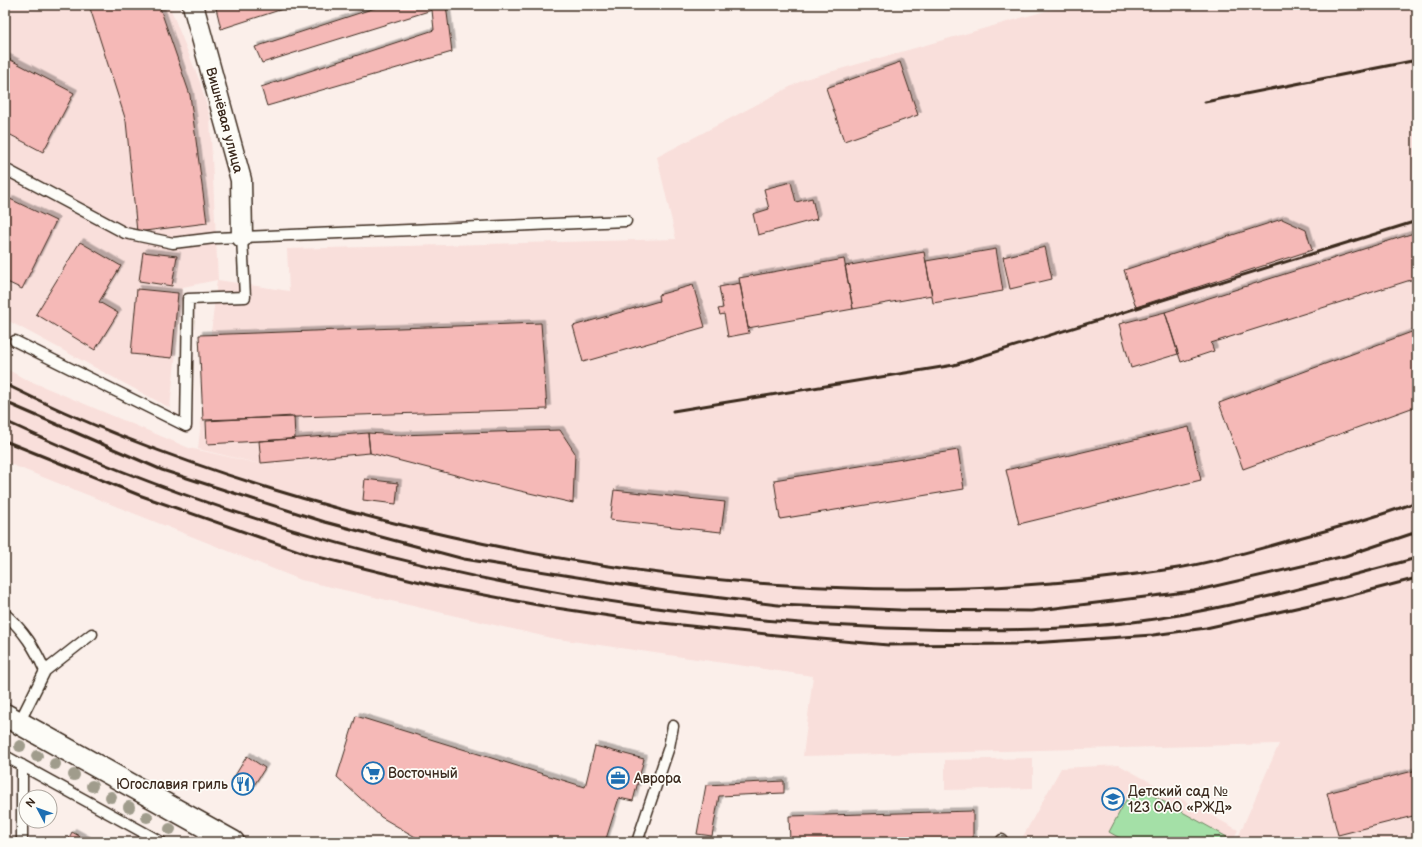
<svg xmlns="http://www.w3.org/2000/svg" width="1422" height="847" viewBox="0 0 1422 847" font-family="'Balsamiq Sans',sans-serif">
<defs>
<filter id="shadow"><feDropShadow dx="3.5" dy="-3.5" stdDeviation="0" flood-color="#0004"/></filter>
</defs>
<rect width="100%" height="100%" fill="#fbefea"/>
<filter id="ink" filterUnits="userSpaceOnUse"><feTurbulence type="fractalNoise" baseFrequency=".025" numOctaves="2"/><feDisplacementMap in="SourceGraphic" scale="8" xChannelSelector="R" yChannelSelector="G"/><feConvolveMatrix kernelMatrix="1 2 1 2 8 2 1 2 1" color-interpolation-filters="sRGB"/></filter>
<g filter="url(#ink)">
<path fill="#f9dfdb" d="M5,5H169L200,82L210,117L218,280L289,291L287,249L676,239L657,157L805,79L1067,5H1417V842H1236L1279,744L803,756L813,676L551,638L301,580L5,462V368L23,378L189,448L282,469L198,449L217,280L183,287L170,408L5,319Z
M1033,758V788L945,790V760Z
M1119,765L1238,830L1232,842H1020L1061,768Z"/>
<path fill="#a4e0a7" stroke="#708562" d="M1134,785L1227,837L1224,842H1127L1109,832Z"/>
<path fill="#f5b9b7" stroke="#3b2a1e" filter="url(#shadow)" d="M89,5H159L190,95L207,223L137,232L126,121Z
M225,5H295L221,29L216,8Z
M384,5H446L452,52L267,106L261,87L434,30L432,10L262,63L255,47Z
M5,57L74,93L43,152L5,132Z
M900,62L918,115L844,141L826,88Z
M791,182L796,202L812,198L817,219L758,235L753,214L769,209L764,189Z
M10,199L56,221L22,289L5,281V209Z
M1282,219L1306,230L1312,250L1136,307L1124,270Z
M1417,232V278L1211,343L1214,351L1181,362L1165,312Z
M80,242L121,266L99,302L118,313L95,350L36,314Z
M1045,247L1052,279L1010,289L1003,257Z
M996,249L1003,291L933,303L926,261Z
M143,252L177,256L172,286L139,281Z
M924,252L932,295L853,309L845,266Z
M844,259L853,309L748,328L739,278Z
M740,283L749,333L728,337L724,314L720,315L718,309L723,308L719,287Z
M693,285L705,327L583,362L573,326L659,301L658,295Z
M137,289L178,293L172,358L131,354Z
M1165,312L1178,354L1131,368L1119,324Z
M541,323L547,409L203,420L199,335Z
M1417,330V406L1243,469L1219,403Z
M294,416L295,439L207,444L206,421Z
M1189,427L1201,480L1019,524L1006,470Z
M560,430L575,453L573,503L490,484L370,453L368,433L398,435Z
M368,433L370,453L261,463L259,441Z
M958,450L964,489L780,519L774,480Z
M365,479L398,483L396,504L363,500Z
M614,490L725,502L721,532L610,520Z
M356,716L585,787L595,746L644,759L633,801L619,798L605,842H424L381,817L337,777Z
M247,756L265,768L249,793L231,782Z
M1417,770V815L1338,835L1327,793Z
M784,781V793L719,796L712,836L697,834L706,785Z
M973,811V842H790L789,816Z
M72,832L90,842H67Z"/>
<g fill="none" stroke-linecap="round" stroke-linejoin="round">
<g stroke="#3b2a1e" stroke-width="13">
<path id="service" d="M5,169L125,233L173,243L215,238L242,237
M15,341L186,426L188,299L245,297L242,237L626,221
M5,614C24,631 35,648 45,671
M19,723L45,671L92,634
M5,756L161,842
M22,765V842
M637,842L669,747L673,726
M1001,842L1002,840"/>
</g>
<g stroke="#3b2a1e" stroke-width="23">
<path id="minor" d="M193,5L241,180L242,237"/>
</g>
<g stroke="#3b2a1e" stroke-width="25">
<path id="primary" d="M5,715L233,842"/>
</g>
<use href="#service" stroke="#fdfcf7" stroke-width="10"/>
<use href="#minor" stroke="#fdfcf7" stroke-width="20"/>
<use href="#primary" stroke="#fdfcf7" stroke-width="22"/>
<path stroke="#3b2a1e" stroke-width="3" d="M1205,102L1417,60
M5,384C125,444 253,487 382,520C641,586 913,610 1178,568C1214,562 1249,552 1284,542C1329,530 1374,518 1417,502
M5,402L162,470L325,522L464,559L665,591L778,605L900,610L1031,611L1194,591L1345,556L1417,532
M673,411L954,365L1417,221
M5,421C277,548 586,616 886,628C975,631 1066,632 1155,619C1244,605 1330,581 1417,558
M5,441L139,495L310,555L437,586L543,606L643,621L776,635L888,645L1016,644L1153,635L1206,628L1341,598L1417,578"/>
</g>
<g fill="#a09c8c">
<circle cx="20" cy="746" r="6"/>
<circle cx="37" cy="756" r="6"/>
<circle cx="55" cy="764" r="6"/>
<circle cx="74" cy="775" r="6"/>
<circle cx="92" cy="786" r="6"/>
<circle cx="111" cy="797" r="6"/>
<circle cx="129" cy="807" r="6"/>
<circle cx="147" cy="817" r="6"/>
<circle cx="170" cy="829" r="6"/>
</g>
</g>
<defs>
<g id="supermarket-ring" transform="scale(1.15)"><circle r="9.5" fill="#fdfcf7" stroke="#1f6fb2" stroke-width="1.5"/><path d="M-6-5.5h2.5l.6 2H6L4.5 2H-2.5L-4.4-4H-6ZM-1.5 3.2a1.3 1.3 0 1 0 .1 0ZM3 3.2a1.3 1.3 0 1 0 .1 0Z" fill="#1f6fb2"/></g>
<g id="office-ring" transform="scale(1.15)"><circle r="9.5" fill="#fdfcf7" stroke="#1f6fb2" stroke-width="1.5"/><path d="M-6-3h4V-5.5h4V-3h4V5H-6ZM-1-4.5V-3h2v-1.5ZM-6 0V1H6V0Z" fill="#1f6fb2"/></g>
<g id="restaurant-ring" transform="scale(1.15)"><circle r="9.5" fill="#fdfcf7" stroke="#1f6fb2" stroke-width="1.5"/><path d="M-5-6h1v4h1v-4h1v4h1v-4h1v5L-1.5 .5V6h-2V.5L-5-1ZM5-6V6H3V1.5H1.5Q1.5-4 5-6Z" fill="#1f6fb2"/></g>
<g id="school-ring" transform="scale(1.15)"><circle r="9.5" fill="#fdfcf7" stroke="#1f6fb2" stroke-width="1.5"/><path d="M0-5L7-2L0 1L-7-2ZM-4 1L0 2.5L4 1V4Q0 6-4 4Z" fill="#1f6fb2"/></g>
</defs>
<g fill-rule="evenodd">
<use href="#supermarket-ring" x="373" y="773"/>
<use href="#office-ring" x="618" y="778"/>
<use href="#restaurant-ring" x="243" y="784"/>
<use href="#school-ring" x="1113" y="799"/>
</g>
<g text-anchor="middle" stroke-width="3.5" stroke-linejoin="round" paint-order="stroke">
<g font-size="14" fill="#3b2a1e" stroke="#fdfcf7">
<text transform="translate(225 120) rotate(75)" y="5">Вишнёвая улица</text>
</g>
<g font-size="14" fill="#3b2a1e" stroke="#fdfcf7" text-anchor="start">
<text x="388" y="778">Восточный</text>
<text x="634" y="783">Аврора</text>
<text x="228" y="789" text-anchor="end">Югославия гриль</text>
<text x="1128" y="796">Детский сад №<tspan x="1128" dy="16">123 ОАО «РЖД»</tspan></text>
</g>
</g>
<rect width="1422" height="847" fill="none" stroke="#fdfcf7" stroke-width="20"/>
<rect x="10" y="10" width="1402" height="827" fill="none" stroke="#3b2a1e" stroke-width="1.5" filter="url(#ink)"/>
<g transform="translate(38 809) rotate(311)"><circle r="19" fill="#fdfcf7" stroke="#afa8a0"/>
<path d="M0-3L7 15L0 10L-7 15Z" fill="#1f6fb2"/>
<text y="-6" font-size="11" font-weight="bold" text-anchor="middle" fill="#3b2a1e">N</text>
</g>
</svg>
